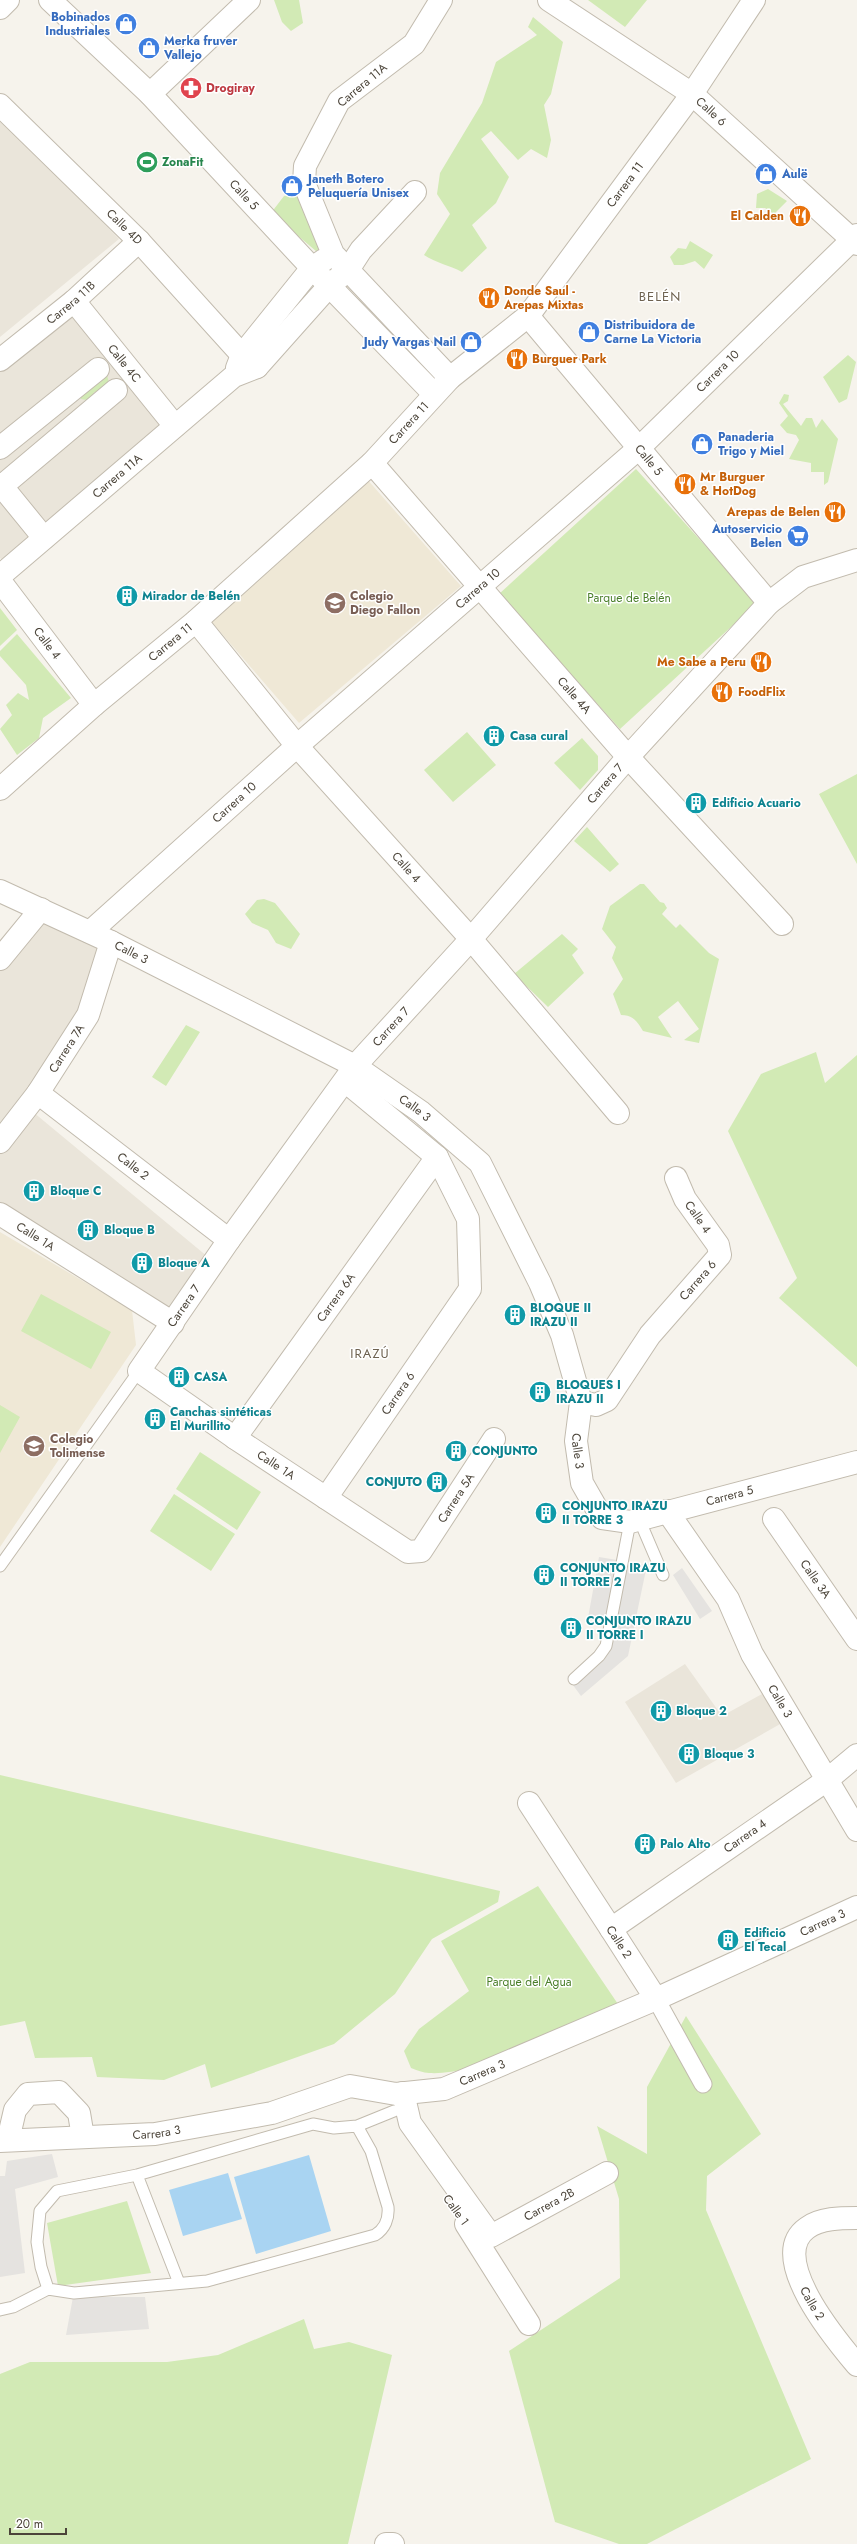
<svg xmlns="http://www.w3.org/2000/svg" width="857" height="2544" viewBox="0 0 857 2544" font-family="Jost,sans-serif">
<rect width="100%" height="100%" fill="#f6f3ec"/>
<path fill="#eae5da" d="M0,116L119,239L0,337Z
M75,310L168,426L2,560L0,558V372Z
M41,909L111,942L88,1015L27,1107L214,1262L173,1323L0,1214V959Z
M685,1664L722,1716L762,1694L782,1723L676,1783L625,1702Z"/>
<path fill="#efe8d6" d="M366,478L461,586L299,723L210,620Z
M0,1232L132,1310L136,1345L0,1547Z"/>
<path fill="#d2eab5" d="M274,0H299L303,23L291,31L282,22Z
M588,0H647L625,27Z
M533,17L563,42L551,94L544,105L551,140L547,158L531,149L518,160L491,131L481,139L509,177L496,203L472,225L487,248L462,272C449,265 436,263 424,255L450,214L437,194L440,173L482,103L496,62L537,35L528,27Z
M303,189L323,257L271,213L284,196Z
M768,189L787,201L774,214L765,208H756L757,194Z
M690,241L713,255L704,269L695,261L683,265H674L670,257L678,248L686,249Z
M848,355L856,362L847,399L839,403L823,377Z
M106,372L110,386L105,392H94L92,401L81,399L78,386Z
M784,394L789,395L788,401L783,404L801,426L806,418H812L816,428L822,419L838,439L828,482L824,485V472H811V463L789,459L799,440L796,435L787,433L780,425L788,416L779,403Z
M636,469L757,603L620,729L499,594Z
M0,608L17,630L0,646Z
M17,634L71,698L43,718L39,738L17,755L0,729L12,715L6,705L18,693L29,700L26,685L0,656V651Z
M467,732L496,765L453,802L424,770Z
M582,738L598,756V770L580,790L554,763Z
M857,774V864L819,794Z
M587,827L619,864L610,872L574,841Z
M640,884H644L660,902L664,903L667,908L662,914L676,928L680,924L709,953L719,959L699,1043L684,1040L699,1029L678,1001L658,1017L672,1038L643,1031C637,1021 633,1015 621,1015L613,994L623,979L612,958L616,947L602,929L610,906Z
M264,899L275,903L300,934L291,949L276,943L268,930L252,923L245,914L257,900Z
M562,934L578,949L572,955L584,973L548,1007L514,974Z
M186,1025L200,1032L166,1086L152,1077Z
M816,1052L825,1083L857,1055V1367L779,1298L797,1278L728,1131L761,1074Z
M41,1294L111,1332L91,1369L21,1331Z
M0,1405L20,1417L0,1453Z
M200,1452L261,1492L237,1530L176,1489Z
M174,1494L235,1534L211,1571L150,1531Z
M0,1775L500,1891L498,1902L432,1939L395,1994L334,2044L211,2088L205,2064L164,2080L97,2077L92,2057L35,2058L25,2021L0,2026Z
M538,1886L622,2010C572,2031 482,2076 429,2073C423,2073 417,2070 411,2068L404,2051L419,2029L469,1991L441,1941Z
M686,2016L761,2134L707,2176L706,2210L811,2459L647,2544H619L555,2522L509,2351L620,2278L619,2199L597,2126L647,2154V2087Z
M127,2201L151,2273L58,2286L47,2223Z
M304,2319L314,2349L349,2342L392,2355L348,2544H0V2374L30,2362H167L218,2355Z"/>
<path fill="#e5e3e0" d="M599,1557L647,1565L628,1656L581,1696L567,1677L604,1643L608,1622L588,1618Z
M682,1568L712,1611L700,1619L673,1575Z
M52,2154L58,2177L15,2189L25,2273L0,2277V2176H5L7,2161Z
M73,2297H145L149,2329L66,2335Z"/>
<path fill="#a9d4f2" d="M309,2155L331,2231L256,2254L234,2177Z
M228,2173L242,2219L183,2236L169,2190Z"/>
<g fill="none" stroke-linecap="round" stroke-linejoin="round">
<g stroke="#c2bbae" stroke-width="13">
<path id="service" d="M639,1519L663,1575
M0,1566L139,1371
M574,1679L599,1656L606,1646L630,1522
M137,2175L179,2283
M48,2289L41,2267L37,2242L40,2211L57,2191L137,2175L313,2124L334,2128L357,2126L394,2111
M0,2310L13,2307L48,2289L74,2293L207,2281L375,2235C385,2229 389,2218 388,2207L371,2151L357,2126"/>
</g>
<g stroke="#c2bbae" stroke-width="19">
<path id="pedestrian" d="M656,1999L703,2084"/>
</g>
<g stroke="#c2bbae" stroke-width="24">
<g id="minor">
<path id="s1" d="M50,0L150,94L312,268L434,394"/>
<path d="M441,0L414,44L339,101L305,166L304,183L333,254L450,378"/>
<path d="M0,8L8,0"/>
<path d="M150,94L249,0"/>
<path id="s2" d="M0,105L139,241L242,355L257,367"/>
<path id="s3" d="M74,301L175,426"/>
<path id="s4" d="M528,316L769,603"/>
<path id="s5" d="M0,360L74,301L139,241"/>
<path d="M237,368L242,355L312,268L324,260"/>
<path d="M0,448L98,369"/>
<path id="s6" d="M372,463L628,757L782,924"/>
<path d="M0,484L44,538"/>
<path d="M2,486L116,390"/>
<path id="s7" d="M0,576L234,376L257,367L330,285L348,270L361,250L415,192"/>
<path id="s8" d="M0,581L94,705"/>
<path id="s9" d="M196,621L297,746L471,939L618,1113"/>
<path id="s10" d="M0,789L94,705L196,621L372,463L450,378L528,316L692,94L754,0"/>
<path id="s11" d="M0,891L111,942L355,1066L421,1112L480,1163L540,1283L562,1335L581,1402L576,1441L582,1483L602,1518L630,1522L857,1462"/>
<path id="s12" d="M90,932L297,746L639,448L857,235"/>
<path d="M0,959L41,909"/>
<path id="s13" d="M38,1093L229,1240"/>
<path id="s14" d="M0,1142L38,1093L88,1015L111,942"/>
<path id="s15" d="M0,1214L173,1323"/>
<path id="s16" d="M581,1402L596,1405L607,1400L650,1335L720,1255L718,1245L685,1199L676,1178"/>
<path id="s17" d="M235,1438L437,1157"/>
<path id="s18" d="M494,1439L421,1551L408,1552L235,1438L139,1371L229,1240L355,1066L471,939L628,757L769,603L803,577L857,560"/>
<path id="s19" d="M326,1498L470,1289L468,1219L437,1157L345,1081"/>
<path id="s20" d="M667,1511L728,1599L752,1654L857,1830"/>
<path id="s21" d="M774,1519L857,1639"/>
<path d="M529,1803L611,1929"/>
<path id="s22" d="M403,2093L410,2123L491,2236L607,2173"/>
<path d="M8,2140L15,2110L28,2094L59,2092L79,2113L83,2137"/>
<path id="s23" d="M0,2141L155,2134L272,2113L350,2086L396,2094L444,2089L656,1999"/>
<path id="s24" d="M857,2218C841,2218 820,2218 807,2228C766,2257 836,2340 857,2365"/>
<path d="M466,2224L529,2324"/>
</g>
</g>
<g stroke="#c2bbae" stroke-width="24">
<g id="tertiary">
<path id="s25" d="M549,0L692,94L857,244"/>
<path id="s26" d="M857,1755L827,1780L611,1929L656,1999L857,1907"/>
<path d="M386,2544H393"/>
</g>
</g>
<use href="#service" stroke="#fff" stroke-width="11"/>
<use href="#pedestrian" stroke="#fff" stroke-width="17"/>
<use href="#minor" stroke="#fff" stroke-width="22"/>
<use href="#tertiary" stroke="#fff" stroke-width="22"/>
</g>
<defs>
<g id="shop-disc" transform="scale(1.15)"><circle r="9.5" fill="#3f7fe0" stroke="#fff"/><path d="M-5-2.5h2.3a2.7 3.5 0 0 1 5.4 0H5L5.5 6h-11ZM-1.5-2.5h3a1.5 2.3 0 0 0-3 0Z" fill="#fff"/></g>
<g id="pharmacy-disc" transform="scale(1.15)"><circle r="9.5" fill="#e0444e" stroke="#fff"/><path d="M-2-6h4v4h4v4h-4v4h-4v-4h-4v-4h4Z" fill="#fff"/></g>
<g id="stadium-disc" transform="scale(1.15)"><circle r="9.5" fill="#2e9e5b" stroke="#fff"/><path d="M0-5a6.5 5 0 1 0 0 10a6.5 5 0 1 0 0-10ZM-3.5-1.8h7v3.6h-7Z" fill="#fff"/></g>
<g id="restaurant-disc" transform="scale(1.15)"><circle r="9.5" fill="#e8710a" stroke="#fff"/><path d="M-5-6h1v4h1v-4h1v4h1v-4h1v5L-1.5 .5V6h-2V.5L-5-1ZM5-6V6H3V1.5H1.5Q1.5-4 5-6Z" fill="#fff"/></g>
<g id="supermarket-disc" transform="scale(1.15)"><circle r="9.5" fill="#3f7fe0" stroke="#fff"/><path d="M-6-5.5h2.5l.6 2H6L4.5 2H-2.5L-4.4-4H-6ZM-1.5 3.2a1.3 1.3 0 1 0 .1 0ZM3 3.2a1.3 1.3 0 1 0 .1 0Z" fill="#fff"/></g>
<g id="building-disc" transform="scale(1.15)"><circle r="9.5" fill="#0f9aa8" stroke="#fff"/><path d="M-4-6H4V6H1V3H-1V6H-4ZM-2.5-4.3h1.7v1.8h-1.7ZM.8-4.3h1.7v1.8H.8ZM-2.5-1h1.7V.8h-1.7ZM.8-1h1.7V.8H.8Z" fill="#fff"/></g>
<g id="school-disc" transform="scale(1.15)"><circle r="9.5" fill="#8d6e63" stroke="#fff"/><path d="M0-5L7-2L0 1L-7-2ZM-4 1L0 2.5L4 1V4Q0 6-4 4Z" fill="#fff"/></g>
</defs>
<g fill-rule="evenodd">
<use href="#shop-disc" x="126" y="24"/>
<use href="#shop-disc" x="149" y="48"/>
<use href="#pharmacy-disc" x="191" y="88"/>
<use href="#stadium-disc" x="147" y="162"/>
<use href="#shop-disc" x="766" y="174"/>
<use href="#shop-disc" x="292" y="186"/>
<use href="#restaurant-disc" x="800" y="216"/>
<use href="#restaurant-disc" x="489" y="298"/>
<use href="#shop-disc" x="589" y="332"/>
<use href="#shop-disc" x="471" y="342"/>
<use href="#restaurant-disc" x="517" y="359"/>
<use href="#shop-disc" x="702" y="444"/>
<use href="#restaurant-disc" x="685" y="484"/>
<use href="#restaurant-disc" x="835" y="512"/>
<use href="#supermarket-disc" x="798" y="536"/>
<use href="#building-disc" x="127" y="596"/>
<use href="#school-disc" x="335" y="603"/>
<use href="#restaurant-disc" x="761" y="662"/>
<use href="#restaurant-disc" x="722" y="692"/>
<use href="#building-disc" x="494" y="736"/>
<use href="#building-disc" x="696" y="803"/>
<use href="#building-disc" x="34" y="1191"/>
<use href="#building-disc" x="88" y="1230"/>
<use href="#building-disc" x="142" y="1263"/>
<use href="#building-disc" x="515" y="1315"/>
<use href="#building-disc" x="179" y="1377"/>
<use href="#building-disc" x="540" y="1392"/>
<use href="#building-disc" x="155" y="1419"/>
<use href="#school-disc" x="34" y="1446"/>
<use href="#building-disc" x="456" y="1451"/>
<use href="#building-disc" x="437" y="1482"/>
<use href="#building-disc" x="546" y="1513"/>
<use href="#building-disc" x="544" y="1575"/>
<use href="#building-disc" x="571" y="1628"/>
<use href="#building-disc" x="661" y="1711"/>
<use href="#building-disc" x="689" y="1754"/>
<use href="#building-disc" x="645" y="1844"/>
<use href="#building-disc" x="728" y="1940"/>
</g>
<g text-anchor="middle" stroke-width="3" stroke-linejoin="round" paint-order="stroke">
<g font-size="12" font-weight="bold" fill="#366cbe" stroke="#fff" text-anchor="start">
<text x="110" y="21" text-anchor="end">Bobinados<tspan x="110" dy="14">Industriales</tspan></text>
<text x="164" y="45">Merka fruver<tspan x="164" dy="14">Vallejo</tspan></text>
<text x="782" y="178">Aulë</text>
<text x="308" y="183">Janeth Botero<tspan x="308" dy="14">Peluquería Unisex</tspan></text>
<text x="604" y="329">Distribuidora de<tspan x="604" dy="14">Carne La Victoria</tspan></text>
<text x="456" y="346" text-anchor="end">Judy Vargas Nail</text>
<text x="718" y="441">Panaderia<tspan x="718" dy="14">Trigo y Miel</tspan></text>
<text x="782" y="533" text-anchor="end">Autoservicio<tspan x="782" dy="14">Belen</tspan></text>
</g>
<g font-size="12" fill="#4b4439" stroke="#fff">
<text transform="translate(362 85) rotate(-40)" y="4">Carrera 11A</text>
<text dy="4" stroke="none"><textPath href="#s25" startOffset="197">Calle 6</textPath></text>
<text dy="4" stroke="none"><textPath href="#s10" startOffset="873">Carrera 11</textPath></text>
<text dy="4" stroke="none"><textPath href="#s1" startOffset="275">Calle 5</textPath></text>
<text dy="4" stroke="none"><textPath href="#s2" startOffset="174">Calle 4D</textPath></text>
<text dy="4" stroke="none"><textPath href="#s5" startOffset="91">Carrera 11B</textPath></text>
<text dy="4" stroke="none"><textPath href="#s3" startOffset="80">Calle 4C</textPath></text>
<text dy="4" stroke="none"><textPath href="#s12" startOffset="842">Carrera 10</textPath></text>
<text dy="4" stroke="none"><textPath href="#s10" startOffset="549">Carrera 11</textPath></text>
<text dy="4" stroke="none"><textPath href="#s4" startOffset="188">Calle 5</textPath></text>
<text dy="4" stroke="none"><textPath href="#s7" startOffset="154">Carrera 11A</textPath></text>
<text dy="4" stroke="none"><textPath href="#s12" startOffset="518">Carrera 10</textPath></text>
<text dy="4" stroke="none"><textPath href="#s10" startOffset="225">Carrera 11</textPath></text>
<text dy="4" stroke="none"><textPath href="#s8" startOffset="78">Calle 4</textPath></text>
<text dy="4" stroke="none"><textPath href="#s6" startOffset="308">Calle 4A</textPath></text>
<text dy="4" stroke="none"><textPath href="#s18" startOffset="1222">Carrera 7</textPath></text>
<text dy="4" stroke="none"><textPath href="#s12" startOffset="194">Carrera 10</textPath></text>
<text dy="4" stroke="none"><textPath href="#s9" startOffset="324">Calle 4</textPath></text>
<text dy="4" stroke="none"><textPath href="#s11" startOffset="145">Calle 3</textPath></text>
<text dy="4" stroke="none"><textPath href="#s18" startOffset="898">Carrera 7</textPath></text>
<text dy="4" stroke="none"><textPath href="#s14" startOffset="115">Carrera 7A</textPath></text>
<text dy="4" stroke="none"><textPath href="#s11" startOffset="469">Calle 3</textPath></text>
<text dy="4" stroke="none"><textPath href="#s13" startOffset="120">Calle 2</textPath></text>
<text transform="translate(698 1217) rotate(55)" y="4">Calle 4</text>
<text dy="4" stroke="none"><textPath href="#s15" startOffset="42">Calle 1A</textPath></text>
<text dy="4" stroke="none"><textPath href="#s16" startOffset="178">Carrera 6</textPath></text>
<text dy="4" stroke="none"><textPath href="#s17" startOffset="173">Carrera 6A</textPath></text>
<text dy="4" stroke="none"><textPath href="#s18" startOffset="550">Carrera 7</textPath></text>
<text dy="4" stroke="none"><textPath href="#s19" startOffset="127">Carrera 6</textPath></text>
<text dy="4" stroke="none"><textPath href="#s11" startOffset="864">Calle 3</textPath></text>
<text transform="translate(276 1465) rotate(33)" y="4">Calle 1A</text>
<text dy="4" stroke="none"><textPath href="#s11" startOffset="1068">Carrera 5</textPath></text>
<text transform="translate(456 1498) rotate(-57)" y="4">Carrera 5A</text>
<text dy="4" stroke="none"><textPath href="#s21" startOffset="73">Calle 3A</textPath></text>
<text dy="4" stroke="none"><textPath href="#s20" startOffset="222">Calle 3</textPath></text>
<text transform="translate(745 1836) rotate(-35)" y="4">Carrera 4</text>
<text dy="4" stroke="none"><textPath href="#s26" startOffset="568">Carrera 3</textPath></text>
<text transform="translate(619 1942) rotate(57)" y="4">Calle 2</text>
<text dy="4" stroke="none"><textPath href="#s23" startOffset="493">Carrera 3</textPath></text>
<text dy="4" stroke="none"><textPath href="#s23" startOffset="157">Carrera 3</textPath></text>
<text dy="4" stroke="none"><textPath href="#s22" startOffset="236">Carrera 2B</textPath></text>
<text transform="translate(456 2210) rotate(54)" y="4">Calle 1</text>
<text dy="4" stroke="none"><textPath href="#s24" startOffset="135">Calle 2</textPath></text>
</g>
<g font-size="12" font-weight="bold" fill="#be3a42" stroke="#fff" text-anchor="start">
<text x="206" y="92">Drogiray</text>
</g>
<g font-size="12" font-weight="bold" fill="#27864d" stroke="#fff" text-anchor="start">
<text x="162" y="166">ZonaFit</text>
</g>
<g font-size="12" font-weight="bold" fill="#c56008" stroke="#fff" text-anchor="start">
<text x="784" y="220" text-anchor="end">El Calden</text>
<text x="504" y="295">Donde Saul -<tspan x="504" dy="14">Arepas Mixtas</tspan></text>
<text x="532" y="363">Burguer Park</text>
<text x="700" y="481">Mr Burguer<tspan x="700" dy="14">&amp; HotDog</tspan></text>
<text x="820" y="516" text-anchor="end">Arepas de Belen</text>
<text x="746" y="666" text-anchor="end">Me Sabe a Peru</text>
<text x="738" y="696">FoodFlix</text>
</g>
<g font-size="12" font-weight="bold" fill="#0d838f" stroke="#fff" text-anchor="start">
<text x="142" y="600">Mirador de Belén</text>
<text x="510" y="740">Casa cural</text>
<text x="712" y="807">Edificio Acuario</text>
<text x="50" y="1195">Bloque C</text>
<text x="104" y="1234">Bloque B</text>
<text x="158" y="1267">Bloque A</text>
<text x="530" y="1312">BLOQUE II<tspan x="530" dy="14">IRAZU II</tspan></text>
<text x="194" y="1381">CASA</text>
<text x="556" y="1389">BLOQUES I<tspan x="556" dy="14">IRAZU II</tspan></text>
<text x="170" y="1416">Canchas sintéticas<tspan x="170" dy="14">El Murillito</tspan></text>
<text x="472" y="1455">CONJUNTO</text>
<text x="422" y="1486" text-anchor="end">CONJUTO</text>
<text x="562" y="1510">CONJUNTO IRAZU<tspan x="562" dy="14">II TORRE 3</tspan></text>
<text x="560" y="1572">CONJUNTO IRAZU<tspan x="560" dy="14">II TORRE 2</tspan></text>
<text x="586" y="1625">CONJUNTO IRAZU<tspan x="586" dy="14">II TORRE I</tspan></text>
<text x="676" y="1715">Bloque 2</text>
<text x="704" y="1758">Bloque 3</text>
<text x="660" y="1848">Palo Alto</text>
<text x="744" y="1937">Edificio<tspan x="744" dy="14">El Tecal</tspan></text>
</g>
<g font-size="12" font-weight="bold" fill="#785e54" stroke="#fff" text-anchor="start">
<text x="350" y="600">Colegio<tspan x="350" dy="14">Diego Fallon</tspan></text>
<text x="50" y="1443">Colegio<tspan x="50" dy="14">Tolimense</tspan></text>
</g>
<g font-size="12" fill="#4a7f2a" stroke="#fff">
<text x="629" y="602">Parque de Belén</text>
<text x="529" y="1986">Parque del Agua</text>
</g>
<g font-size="13" letter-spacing="1" fill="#6e6250" stroke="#fff">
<text x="660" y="301">BELÉN</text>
<text x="370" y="1358">IRAZÚ</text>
</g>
</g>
<path d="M10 2528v6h56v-6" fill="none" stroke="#4b4439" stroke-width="2"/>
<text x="16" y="2528" font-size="12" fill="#4b4439" stroke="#ffffff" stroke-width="3" paint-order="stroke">20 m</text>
</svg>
